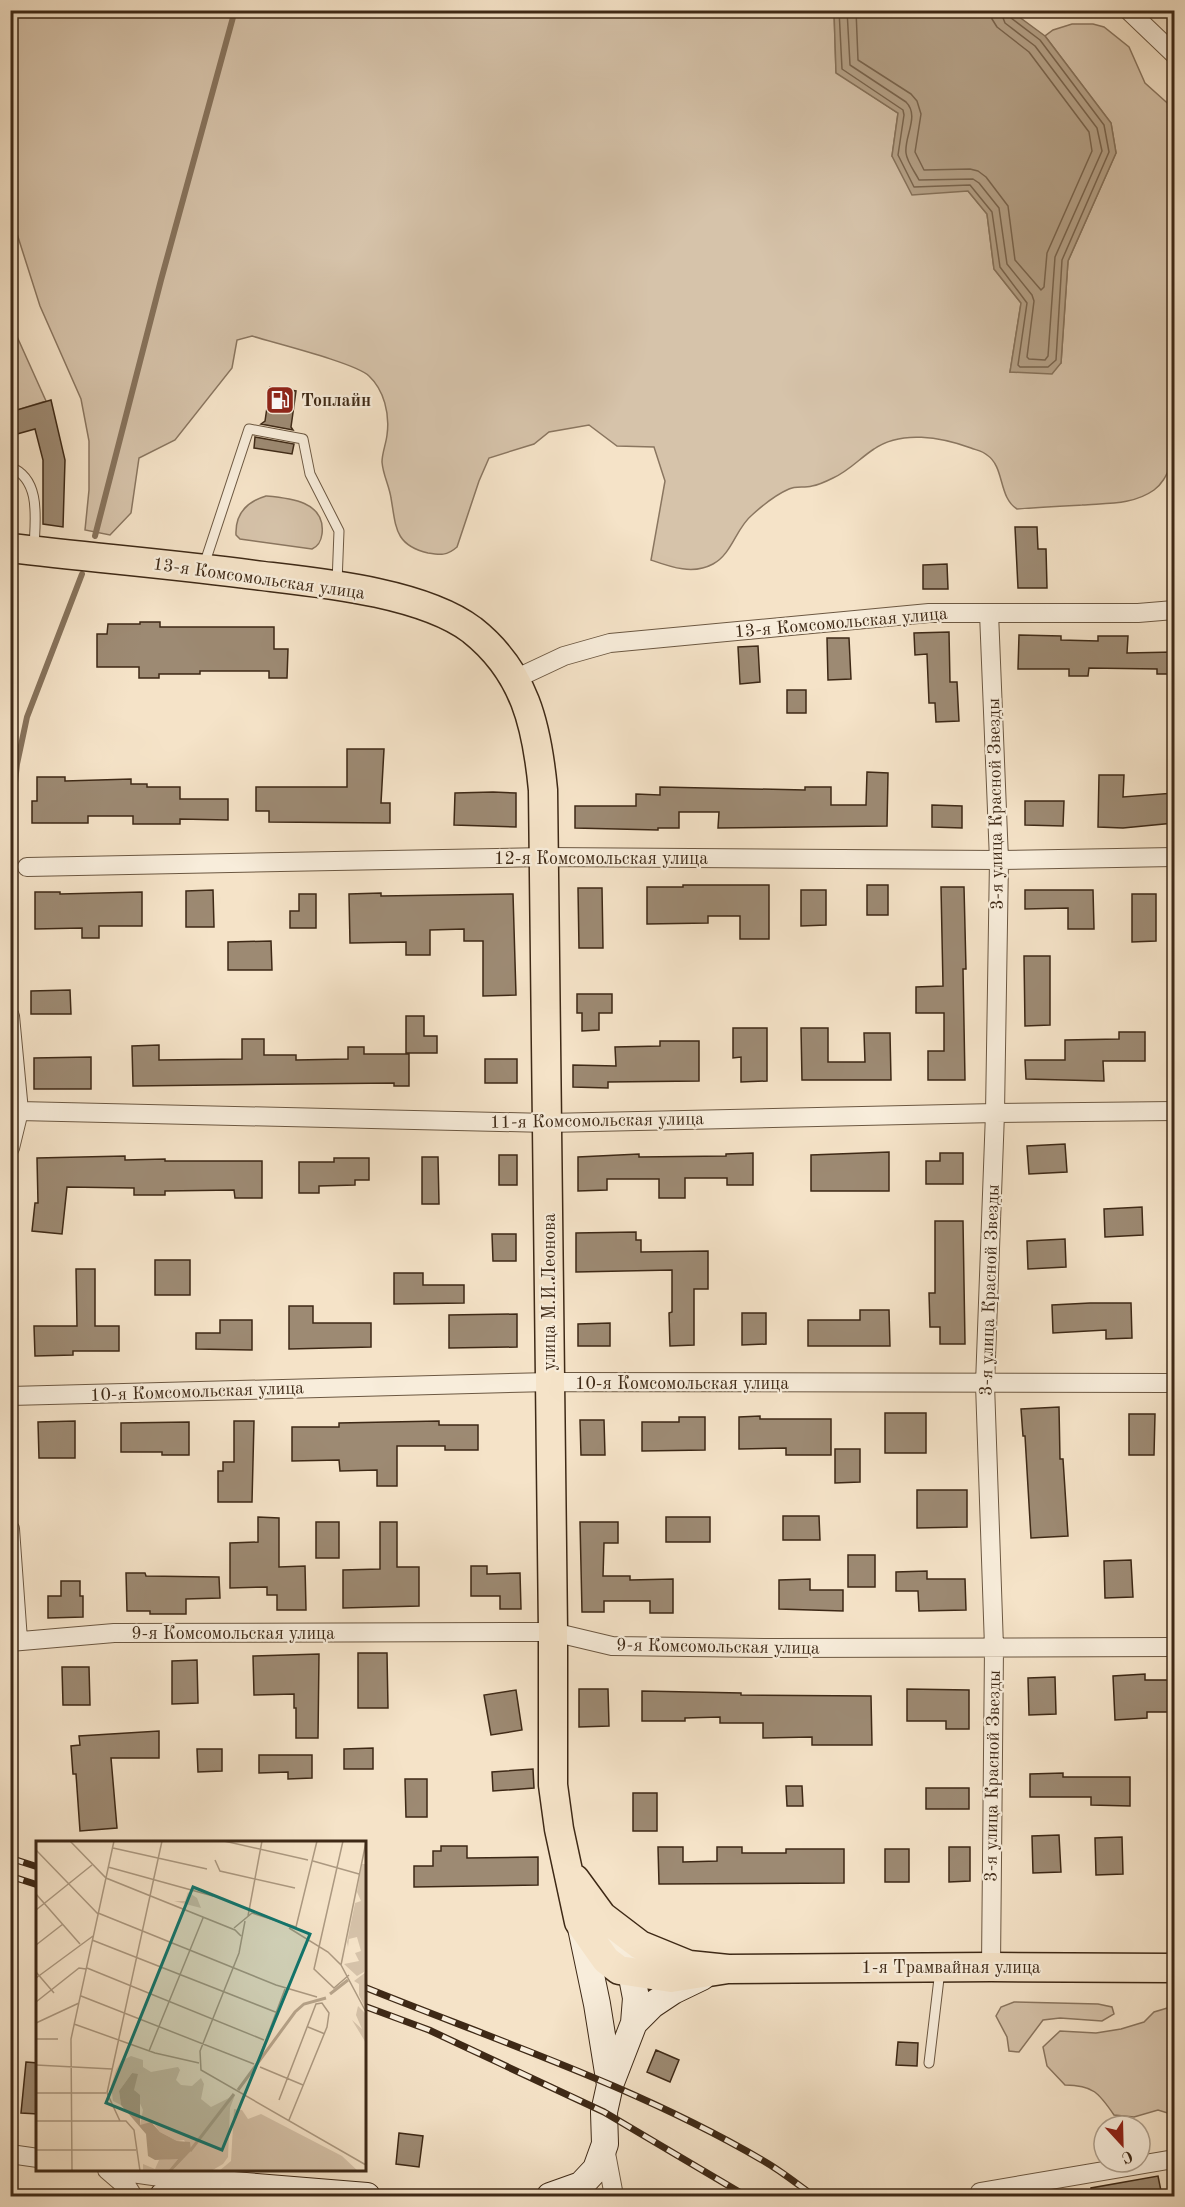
<svg xmlns="http://www.w3.org/2000/svg" width="1185" height="2207" viewBox="0 0 1185 2207" font-family="'Old Standard TT',serif">
<rect width="100%" height="100%" fill="#f5e3c8"/>
<filter id="stains"><feTurbulence type="fractalNoise" baseFrequency=".00333" numOctaves="4"/><feColorMatrix values="0 0 0 0 .2 0 0 0 0 .09 0 0 0 0 .02 0 0 0 .5 -.17"/></filter>
<radialGradient id="worn" r=".72"><stop offset=".6" stop-color="#630" stop-opacity="0"/><stop offset="1" stop-color="#630" stop-opacity=".3"/></radialGradient>
<path fill="#d6c3aa" stroke="#8a7660" stroke-width="1.5" d="M10,11H834L836,72L898,113L892,156L968,191L987,214L994,269L1021,303L1010,372L1061,363L1068,261L1116,153L1111,123L1045,36L1053,30L1072,24H1093L1104,27L1129,47L1145,83L1174,109V459C1168,470 1165,482 1154,490C1133,505 1107,503 1082,505C1061,506 1039,507 1017,509C998,497 1005,467 987,455C983,451 976,450 971,448C941,437 901,430 874,449C860,458 849,471 833,478C827,481 819,485 812,486C804,488 796,486 789,489C775,495 763,505 752,515C736,528 732,554 713,564C693,575 671,567 651,560L665,481L654,447L617,446L589,425L549,432L534,444L489,458L479,481L457,547C447,556 440,555 428,553C394,545 396,526 391,498C389,485 383,475 382,462C382,453 386,444 387,435C390,414 384,390 369,376C356,363 274,343 252,336L237,340L232,368L175,440L139,458L131,513L110,535L85,530L89,490V441L81,399L40,306L11,215Z
M10,321L46,401L11,412H10Z
M266,496C289,498 326,501 322,534C321,541 319,546 312,549L240,539L236,535C235,514 246,502 266,496Z
M1014,2002L1098,2004L1112,2007L1114,2014L1102,2021L1060,2018L1043,2020L1019,2052L1009,2051L1007,2037L996,2016L1001,2007Z
M1174,2006V2115L1158,2110L1134,2117L1114,2115C1099,2093 1093,2085 1065,2085L1047,2066L1043,2047L1060,2031L1096,2033L1121,2029L1144,2022L1154,2012Z"/>
<path fill="#b7a48b" stroke="#87735c" stroke-width="1.5" d="M834,11H1011L1045,36L1111,123L1116,153L1068,261L1061,363L1052,374L1010,372L1021,303L994,269L987,214L968,191L912,195L892,156L898,113L836,73Z"/>
<g fill="none" stroke-linecap="round" stroke-linejoin="round">
<path stroke="#7a6650" stroke-width="1.5" d="M839,10L842,69L903,110L904,115L898,155L914,187L970,185L992,212L1000,267L1027,303L1018,365L1020,367H1048L1056,360L1062,260L1109,152L1104,125L1040,40L1011,18L1008,10
M847,10L850,65L906,102C920,116 904,136 906,153C907,162 915,172 919,180L973,179L979,183L999,208L1007,264L1032,295L1034,301L1027,357L1029,359L1045,360L1048,356L1055,257L1102,151L1097,128L1035,46L1005,23L1000,10
M856,10L858,60L911,94L917,101L921,114L915,152L924,170L970,169L978,171L986,177L1008,206L1015,260L1041,290L1044,287L1047,253L1092,151L1089,132L1029,52L997,27L992,19L991,10"/>
<path stroke="#87735c" stroke-width="6" d="M95,536L161,280L235,10
M10,828L17,764L27,717L82,574"/>
</g>
<path fill="#9d8a73" stroke="#3e2916" stroke-width="1.5" d="M270,387L296,391L291,427L293,430L261,424L265,421Z
M51,400L65,460L63,527L43,524V460L35,429L10,436V412Z
M255,437L294,444L292,454L254,448Z
M1015,527H1037L1038,549H1046L1047,588H1018Z
M947,564L948,589H923V565Z
M140,622H160V627H274V649H288L287,678H269V671H200V674H159V678H139V667H97V634H107L108,624H140Z
M949,632L950,682H957L959,721L936,722L935,703H929L927,654L915,655L914,633Z
M1019,635L1061,636V640L1098,641V636H1128L1127,653L1174,652V674H1157V669L1089,668L1088,676H1069V669H1018Z
M827,638H849L851,679L828,680Z
M758,646L760,682L740,684L738,647Z
M787,690H806V713H787Z
M347,749H384L381,803H390V823L269,822V811H256V787H347Z
M867,772L888,773L887,826L718,828L719,812H679V828H658V830L575,828V806H636V794L660,795V787L805,790V787H831V805H866Z
M1099,775H1124L1123,797L1174,793V823L1123,828L1098,827Z
M37,777H65V781L131,779V784H147V787H180V799H228V820L180,819V824H133V816H88V823H32V801H37Z
M493,792L516,793V827L454,825L455,793Z
M1025,801H1064L1063,826L1025,825Z
M932,805L962,806V828L932,827Z
M683,885H769V939H740V916H708V923L647,924V887H683Z
M867,885H888V915H867Z
M941,887H964L966,969H963L965,1080H928V1051H944V1013H916V987L943,986Z
M578,888H602L603,948H579Z
M213,890L214,927H186V891Z
M801,890H826V925L801,926Z
M1025,890H1093L1094,929H1068V908L1025,909Z
M35,892H60V894L142,892V926H99V938H82V928L35,929Z
M381,893V896L513,894L516,995L483,996V941H464V929L430,930V955H406V942L350,943L349,894Z
M299,894H316V928H290V911H299Z
M1132,894H1156V941L1132,942Z
M271,941L272,970H228V942Z
M1024,956H1050V1025L1025,1026Z
M70,990L71,1014H31V991Z
M577,994H612V1013H599V1030L582,1031V1013H577Z
M406,1016H424V1036H437V1053H406Z
M733,1028H767V1081L741,1082V1057L733,1058Z
M801,1028H828V1062H865L864,1033H890L891,1080H802Z
M1119,1032H1145V1061H1103L1104,1081L1026,1079L1025,1060H1065V1040L1119,1039Z
M242,1039H264V1055H296V1060L348,1059V1047H364V1054H409V1086H394V1083L133,1086L132,1046L159,1045V1060L242,1059Z
M660,1041H699V1081L608,1082V1088L573,1087V1065L616,1066L615,1047L660,1046Z
M91,1057V1089H34V1058Z
M485,1059H517V1083H485Z
M1065,1144L1067,1172L1029,1174L1027,1146Z
M889,1152V1191H811V1155Z
M753,1153V1185H727V1178H685V1198H659V1179H607V1190L578,1191V1157L639,1154V1157L726,1156V1154Z
M940,1153H963V1184H926V1161H940Z
M499,1155H517V1185H499Z
M125,1156V1160L165,1159V1161H262V1198H235L234,1190L165,1191V1195H134V1188L67,1187L62,1234L32,1231L35,1203H38L37,1158Z
M422,1157H438L439,1204H422Z
M334,1158H369V1180H355V1185L319,1186V1193H299V1162H334Z
M1142,1207L1143,1235L1105,1237L1104,1209Z
M935,1221H963L965,1344H940V1327H930L929,1293H935Z
M636,1232V1240H641V1252L708,1251V1289H694V1345L670,1346L669,1313L672,1312V1270L576,1272V1233Z
M492,1234H516V1261H493Z
M1065,1239L1066,1267L1028,1269L1027,1241Z
M155,1260H190V1295H155Z
M76,1269H95V1326H119V1351H73V1355L35,1356L34,1326H77Z
M394,1273H423V1285H464V1303L394,1304Z
M1090,1303H1131L1132,1338L1106,1339V1330L1053,1333L1052,1305Z
M289,1306H313V1323H371V1347L289,1349Z
M860,1310H889L890,1346H808V1320H860Z
M742,1313H766V1344L742,1345Z
M517,1314V1347L449,1348V1315Z
M220,1320H252V1350L196,1349V1333H220Z
M610,1323V1346H578V1324Z
M1059,1407L1060,1459H1063L1068,1536L1031,1538L1025,1436H1023L1021,1409Z
M885,1413H926V1453H885Z
M1129,1414H1155L1154,1455H1129Z
M760,1416V1419H831V1455H786V1448L739,1449V1417Z
M679,1417H705V1450L642,1451V1422H679Z
M580,1420H604L605,1455H581Z
M75,1421V1458H39L38,1422Z
M234,1421H254L252,1502H218V1471H223V1462H234Z
M439,1421V1425H478V1450H445V1446H397V1486H377V1470L340,1471L339,1460L292,1461V1427H339V1423Z
M189,1422V1455H162V1452H121V1423Z
M835,1449H860V1482L835,1483Z
M917,1490H967V1527L917,1528Z
M783,1516H819L820,1540H783Z
M258,1517L279,1518V1567L305,1566L306,1610H277V1595H267V1587L230,1588V1543L258,1542Z
M666,1517H710V1542H666Z
M316,1522H339V1558H316Z
M380,1522H397V1567H419V1606L343,1608V1570L380,1569Z
M580,1522H618V1543H604L603,1576H630V1580L673,1579V1613H650V1601H604V1612H582Z
M848,1555H875V1587H848Z
M1131,1560L1133,1597L1105,1598L1104,1561Z
M471,1566H487V1574L520,1573L521,1609H500V1596H471Z
M927,1571V1579H965L966,1610L919,1611L918,1591H896V1572Z
M126,1573H145L146,1576L219,1577L220,1598L186,1599V1614H150V1611H127Z
M810,1579V1590H843V1611L779,1609V1580Z
M61,1581H80V1596H83V1617L48,1618V1596H61Z
M358,1653H387L388,1708H358Z
M319,1654L318,1738H296V1708H294V1694L254,1695L253,1656Z
M197,1660L198,1703L172,1704V1661Z
M62,1667H89L90,1705H63Z
M1145,1674V1680H1174V1712H1147V1718L1115,1720L1113,1676Z
M1055,1677L1056,1714L1029,1715L1028,1678Z
M579,1689H608L609,1726L579,1727Z
M907,1689L969,1690V1729H946V1721H907Z
M516,1690L522,1730L491,1735L484,1695Z
M642,1691L741,1693V1695L871,1696L872,1745H812V1737L763,1738V1723H720V1717L685,1718V1721H642Z
M159,1731V1758H111L117,1828L80,1831L76,1774H73L71,1746L80,1745L79,1736Z
M373,1748V1769H344V1749Z
M197,1749H222V1771L198,1772Z
M259,1755H312V1778L288,1779V1772L259,1773Z
M533,1769L534,1788L493,1791L492,1772Z
M1063,1773V1777H1130V1806L1091,1805V1797H1030V1774Z
M405,1779H427V1817H406Z
M786,1786H802L803,1806H787Z
M926,1788H969V1809H926Z
M633,1793H657V1831H633Z
M1059,1835L1061,1872L1033,1873L1032,1836Z
M1122,1837L1123,1874L1096,1875L1095,1838Z
M441,1846H467V1858L538,1857V1885L414,1887V1866H433V1851H441Z
M658,1847H683V1862L717,1861V1847H742V1853H786V1849H844V1883L659,1884Z
M949,1847H970V1881L949,1882Z
M885,1849H909V1882H885Z
M898,2042L918,2043L917,2066L896,2065Z
M656,2050L679,2060L670,2082L647,2072Z
M26,2062L38,2063V2114L21,2113Z
M399,2133L423,2136L419,2167L396,2164Z
M1158,2176L1162,2196H1091V2188Z"/>
<g fill="none" stroke-linecap="round" stroke-linejoin="round">
<g stroke="#6c5842" stroke-width="11">
<path id="lane" d="M10,467C42,479 35,521 34,548
M204,565L249,429L303,439L310,474L339,531L337,583
M929,2063L940,1970"/>
</g>
<g stroke="#6c5842" stroke-width="20">
<path id="street" d="M1128,10L1174,54
M989,613L999,860L995,1113L985,1384L994,1647L991,1967
M515,679L564,656L610,643L929,613H1138L1174,610
M27,867L545,857L999,860L1174,857
M10,1016L19,1111L10,1148
M19,1111L547,1123L995,1113L1174,1111
M10,1396L550,1382L1174,1383
M10,1529L18,1640
M10,1642L114,1633L553,1632L612,1646L770,1648L1174,1647
M605,2148L614,2196
M10,2154L38,2158
M107,2170L128,2188L133,2196
M111,2170L195,2182
M980,2192L1174,2159"/>
</g>
<g stroke="#3e2916" stroke-width="28">
<path id="secondary" d="M602,1916L631,1972L636,1998L634,2023
M580,1923L597,2004L610,2085
M163,2196L196,2182L367,2196
M550,2196L581,2185L596,2169L605,2144L604,2112L610,2085L634,2023L652,2005L673,1991L702,1977"/>
</g>
<g stroke="#3e2916" stroke-width="31">
<path id="primary" d="M10,548C95,558 179,565 263,576C323,583 423,593 472,630C525,672 537,726 543,790L553,1632V1785L559,1829L579,1922L606,1960L619,1970L671,1978L728,1969
M575,1879L602,1916L640,1945L689,1965L728,1969L991,1967L1174,1968"/>
</g>
<use href="#lane" stroke="#f8eddb" stroke-width="9"/>
<use href="#street" stroke="#f8eddb" stroke-width="18"/>
<use href="#secondary" stroke="#f8eddb" stroke-width="26"/>
<use href="#primary" stroke="#f5e3c8" stroke-width="28"/>
<g stroke="#3e2916" stroke-width="7">
<path id="rail" d="M10,1858L38,1867
M10,1876L38,1885
M364,1987C498,2041 637,2087 762,2160C780,2170 797,2184 814,2196
M364,2006L429,2030L604,2112L746,2196"/>
</g>
<use href="#rail" stroke="#f8eddb" stroke-width="4.5" stroke-dasharray="14" stroke-linecap="butt"/>
</g>
<defs>
<g id="fuel-square" transform="scale(1.5)"><rect x="-9" y="-9" width="18" height="18" rx="4" fill="#8f2418" stroke="#f8eddb"/><path d="M-5.5-6h7V0h2V4h1.3V-2.5L3-4.5l.8-.8L6-3V5H2.5V1h-1V6h-7ZM-4.2-4.7v3.2H.2V-4.7Z" fill="#fff"/></g>
</defs>
<g fill-rule="evenodd">
<use href="#fuel-square" x="280" y="400"/>
</g>
<g text-anchor="middle" stroke-width="4.5" stroke-linejoin="round" paint-order="stroke">
<g font-size="18" font-weight="bold" fill="#3e2916" stroke="#f8eddb" text-anchor="start">
<text x="301" y="406">Топлайн</text>
</g>
<g font-size="18" fill="#3e2916" stroke="#f8eddb">
<text transform="translate(259 578) rotate(8)" y="6">13-я Комсомольская улица</text>
<text transform="translate(841 622) rotate(-5)" y="6">13-я Комсомольская улица</text>
<text transform="translate(995 804) rotate(-91)" y="6">3-я улица Красной Звезды</text>
<text x="601" y="864">12-я Комсомольская улица</text>
<text transform="translate(597 1120) rotate(-1)" y="6">11-я Комсомольская улица</text>
<text transform="translate(989 1290) rotate(-88)" y="6">3-я улица Красной Звезды</text>
<text transform="translate(549 1292) rotate(-90)" y="6">улица М.И.Леонова</text>
<text x="682" y="1389">10-я Комсомольская улица</text>
<text transform="translate(197 1391) rotate(-2)" y="6">10-я Комсомольская улица</text>
<text x="233" y="1639">9-я Комсомольская улица</text>
<text transform="translate(718 1646) rotate(1)" y="6">9-я Комсомольская улица</text>
<text transform="translate(992 1776) rotate(-89)" y="6">3-я улица Красной Звезды</text>
<text x="951" y="1973">1-я Трамвайная улица</text>
</g>
</g>
<g transform="translate(36 1841)">
<rect width="330" height="330" fill="#f5e3c8"/>
<path d="M326,23H330L328,131L321,135L308,123L323,120L319,112L325,110L321,96L313,98L312,106L311,101L319,62L325,60L321,51ZM152,51L161,57L165,67L138,60H149ZM330,131V169L323,154V143L318,140ZM322,165L330,173V202L316,179L326,188L320,174ZM95,215L107,219V226L115,231L142,226L144,229L140,239L145,244L156,245L165,237L168,243L165,258L175,266L199,254L194,267L192,316L187,323L175,330H136L155,310L148,299L141,300L124,291L118,283L104,284L107,269L98,249L96,232L83,250L85,264L77,260L75,245L80,229L85,220ZM198,268L206,269L212,278L225,273L306,315L322,330H183L195,320ZM143,317L132,330H107V323L119,328L123,319Z" fill="#d6c3aa"/>
<path d="M96,232L102,233L98,249L104,254V284L115,281L124,291L141,300L154,301L155,310L136,330H132L142,318L119,319L112,315L110,293L85,264L83,250Z" fill="#b7a48b"/>
<path fill="none" stroke="#b7a48b" stroke-width="3" d="M294,153L312,139M202,249L259,171L268,163L290,157M154,310L198,253"/>
<path fill="none" stroke="#ac9981" stroke-width="1.5" d="M34,0L70,37L199,89L205,95M188,0L272,19M307,0L278,128L298,147L313,134M77,7L171,28M0,9L62,73M179,19L184,30L259,47M277,20L323,33M72,26L177,55M0,53L44,103M0,69L56,24M62,72L240,144L281,156M212,75L226,0M209,80L203,112L164,210L165,229L330,324M198,87L216,72L260,86L281,0M253,87L292,111L305,124L330,171M56,99L242,172M0,104L27,83M305,124L330,1M51,127L228,199M0,131L18,152M0,137L57,95M45,155L218,223M0,161L43,127L50,128M0,182L43,162M38,183L119,212L163,222M272,186L289,193M0,198H22M113,210L167,77M225,212L249,148M0,224L76,228M224,226L267,244M0,252H70M243,259L280,163L286,162L293,172L291,186L253,279M0,280H84M0,309H100M36,330L35,198L78,0M104,330L98,289L90,280H84L71,252L126,0"/>
<path fill="#0f766e" fill-opacity="0.15" stroke="#0f766e" stroke-width="3" d="M157,46L274,93L186,309L70,262Z"/>
<rect width="330" height="330" fill="none" stroke="#3e2916" stroke-width="3"/>
</g>
<rect width="1185" height="2207" fill="none" stroke="#f5e3c8" stroke-width="36"/>
<rect x="12" y="12" width="1161" height="2183" fill="none" stroke="#3e2916" stroke-width="3"/>
<rect x="18" y="18" width="1149" height="2171" fill="none" stroke="#3e2916" stroke-width="1.5"/>
<g transform="translate(1122 2144) rotate(158)"><circle r="28" fill="#f8eddb" stroke="#ae9f8c" stroke-width="1.5"/>
<path d="M0-4.5L10 22L0 15L-10 22Z" fill="#8f2418"/>
<text y="-9" font-size="16" font-weight="bold" text-anchor="middle" fill="#3e2916">С</text>
</g>
<rect width="100%" height="100%" filter="url(#stains)"/>
<rect width="100%" height="100%" fill="url(#worn)"/>
</svg>
